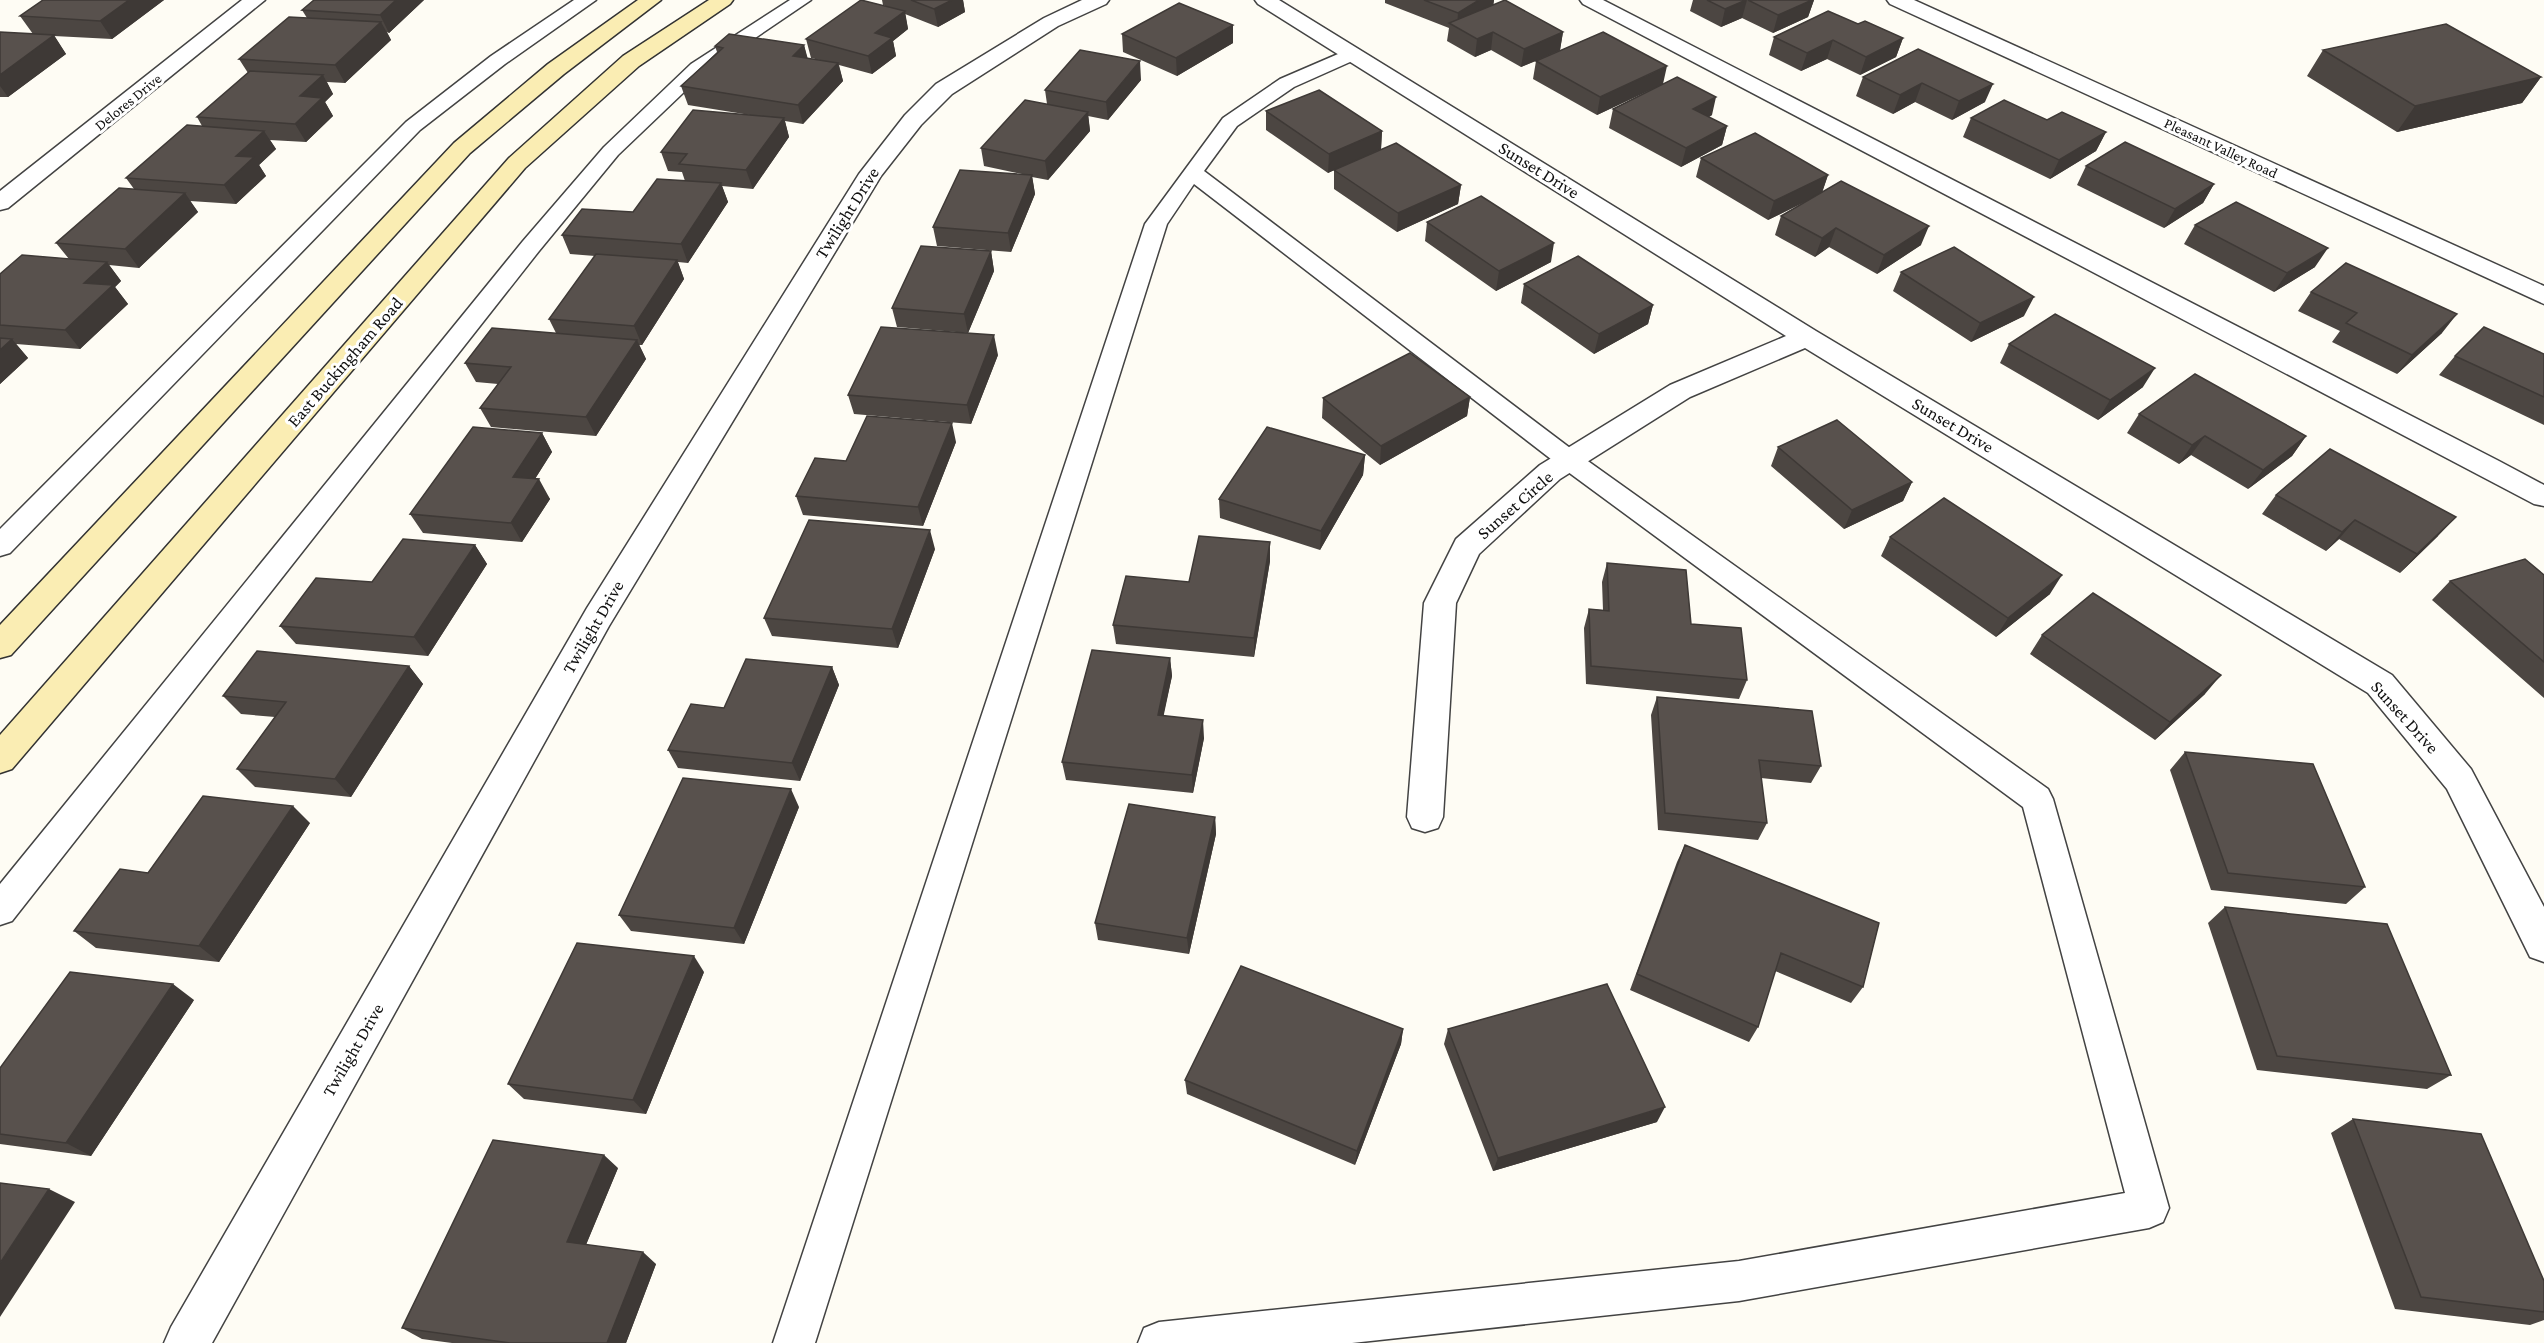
<svg xmlns="http://www.w3.org/2000/svg" width="2544" height="1343" viewBox="0 0 2544 1343" font-family="'Crimson Pro',serif">
<rect width="100%" height="100%" fill="#fefcf4"/>
<g fill="none" stroke-linecap="round" stroke-linejoin="round">
<g stroke="#434343" stroke-width="3">
<path id="service" d="M574,0H596L505,64L420,130L10,553L0,556V529L406,122L491,56Z
M790,0H811L705,72L618,155L539,251L12,921L0,925V884L523,241L604,147L691,64Z
M1580,0H1603L2499,461L2544,485V506L2534,504L1583,4Z
M1352,48L1359,50L1362,54L1359,58L1294,87L1237,126L1204,171L1578,454L2048,789L2053,799L2169,1208L2163,1222L2149,1228L1739,1301L1352,1343H1138L1144,1328L1159,1322L1739,1261L2125,1193L2023,807L1560,466L1194,184L1167,224L815,1343H773L1145,224L1223,118L1280,79Z"/>
</g>
<g stroke="#434343" stroke-width="3">
<path id="minor" d="M242,0H265L8,208L0,210V191Z
M1082,0H1109L1106,4L1058,26L952,94L921,125L881,176L609,626L212,1343H164L171,1327L587,608L859,174L905,115L936,84L1044,18Z
M1255,0H1279L1816,331L2392,675L2471,769L2544,907V962L2530,957L2447,789L2368,693L1805,348L1690,397L1560,479L1479,554L1456,603L1443,817L1438,828L1425,832L1412,828L1407,817L1424,603L1456,539L1540,465L1670,385L1786,336L1258,4Z"/>
</g>
<g stroke="#434343" stroke-width="3">
<path id="tertiary" d="M1887,0H1914L2544,286V304L1890,4Z"/>
</g>
<g stroke="#323232" stroke-width="3">
<path id="secondary" d="M638,0H661L564,74L470,153L11,655L0,658V625L454,143L548,64Z
M709,0H733L730,4L639,66L525,168L12,769L0,773V735L509,158L623,56Z"/>
</g>
<use href="#service" fill="#fff" fill-rule="evenodd"/>
<use href="#minor" fill="#fff" fill-rule="evenodd"/>
<use href="#tertiary" fill="#fff" fill-rule="evenodd"/>
<use href="#secondary" fill="#faedb3" fill-rule="evenodd"/>
</g>
<path fill="#4c4642" d="M43,0H164L112,39L54,36L66,54L8,97H0V32L33,34L20,16Z
M424,0L389,33L387,32L391,40L345,83L327,82L333,94L325,102L333,116L306,142L270,140L276,149L259,165L266,176L236,204L190,201L198,212L139,268L109,265L121,281L115,287L128,304L80,349L16,344L28,358L0,384V274L69,259L56,243L134,189L126,178L202,126L197,117L248,73L239,59L307,18L302,10Z
M882,0H963L965,12L938,27L905,14L908,29L893,41L896,56L872,74L839,65L843,81L803,124L785,121L789,137L753,189L722,186L728,202L688,263L678,262L684,279L642,345H639L646,359L596,436L491,427L480,408L498,384L476,382L465,363L556,333L549,319L595,256L570,254L562,235L633,212L685,181L682,172L668,171L661,152L750,115L688,105L681,86L717,52L715,46L804,45L807,58L820,60L811,58L806,39L890,8L883,5Z
M1385,0H1494L1493,5L1563,32L1560,50L1663,84L1712,115L1709,117L1727,126L1722,145L1681,167L1609,128L1613,109L1650,90L1597,115L1533,79L1536,61L1521,67L1491,50L1475,57L1447,41L1449,28L1385,3Z
M1693,0H1814L1808,17L1773,33L1742,18L1721,27L1690,11Z
M1858,24L1903,38L1896,57L1860,75L1827,59L1801,71L1769,55L1774,37Z
M1233,25V43L1177,76L1123,52L1122,34Z
M1918,49L1985,102L1952,120L1915,102L1893,114L1856,96L1863,77Z
M2323,50L2541,77L2522,103L2397,132L2307,76Z
M1141,80L1108,120L1088,116L1090,131L1048,180L1032,177L1035,194L1011,252L937,246L933,227L1022,174L984,166L981,148L1047,104L1045,90Z
M1266,111L1382,131L1381,149L1461,185L1458,204L1397,232L1334,189V170L1328,173L1266,130Z
M1971,118L2047,120L2106,132L2096,151L2050,179L1963,137Z
M1701,158L1828,175L1822,192L1921,245L1877,274L1829,247L1815,257L1775,235L1781,216L1803,203L1768,220L1696,177Z
M2086,166L2214,184L2203,203L2164,228L2077,185Z
M1427,222L1551,262L1496,291L1425,241Z
M2195,225L2315,267L2274,292L2184,244Z
M991,251L994,271L968,333L897,327L892,308Z
M1901,272L2024,316L1971,342L1893,291Z
M1524,284L1653,305L1648,324L1594,354L1521,303Z
M2311,292L2442,333L2397,374L2332,342L2340,331L2298,311Z
M2009,344L2143,387L2098,420L2000,363Z
M2544,354V425L2439,375L2455,356Z
M998,355L971,424L854,414L848,395Z
M1470,397L1467,416L1380,465L1322,418L1323,398Z
M2139,414L2306,436L2292,456L2248,489L2191,455L2179,464L2127,433Z
M542,433L552,452L535,479L550,499L522,542L423,533L410,514Z
M956,442L923,526L803,515L796,496L846,461Z
M1778,447L1912,482L1903,501L1844,529L1771,466Z
M1365,455L1363,475L1320,550L1220,518L1219,499Z
M2276,495L2438,536L2400,573L2339,539L2326,551L2262,514Z
M1890,537L2050,594L1996,637L1881,556Z
M1270,542V561L1254,657L1116,644L1113,625L1189,582Z
M475,545L487,564L428,656L296,644L280,626L372,582Z
M935,549L898,648L772,636L764,618Z
M1607,563L1747,680L1739,699L1586,684L1584,628L1589,609L1603,610L1602,582Z
M2544,575V698L2432,600L2450,581Z
M2042,635L2205,694L2155,740L2030,654Z
M1170,658L1172,676L1163,716L1204,738L1193,793L1066,780L1062,762Z
M409,666L423,684L351,797L255,787L237,769L275,717L241,714L223,696Z
M832,667L839,685L800,781L678,768L668,750L724,708Z
M1657,697L1821,766L1811,783L1761,778L1767,823L1758,840L1658,830L1651,715Z
M2185,752L2365,887L2346,904L2211,890L2170,770Z
M799,807L744,944L631,931L619,915Z
M1215,817L1216,834L1189,954L1098,940L1095,923Z
M310,823L219,962L96,948L74,931L148,873Z
M1685,845L1863,987L1851,1003L1775,971L1758,1027L1749,1042L1630,990L1677,862Z
M2225,907L2451,1075L2427,1089L2257,1070L2208,923Z
M704,972L646,1114L524,1099L508,1084Z
M194,1000L91,1156L0,1144V1068Z
M1403,1029L1401,1044L1355,1165L1187,1094L1185,1080Z
M1448,1029L1657,1122L1493,1171L1444,1044Z
M2353,1119L2544,1281V1320L2530,1325L2395,1309L2331,1133Z
M618,1168L586,1245L656,1264L626,1343H452L422,1339L402,1328Z"/>
<path fill="#3e3936" d="M129,0H164L112,39L100,21Z
M396,0H424L389,33L380,15Z
M946,0H963L965,12L938,27L934,9Z
M1479,0H1494L1493,8L1457,27L1458,13Z
M1747,0L1742,18L1721,27L1725,9Z
M1812,0H1814L1808,17L1773,33L1778,15Z
M905,11L908,29L893,41L896,56L872,74L868,56L875,33Z
M381,22L391,40L345,83L335,65Z
M1233,25V43L1177,76L1176,58Z
M1493,32L1491,50L1475,57L1477,39Z
M1563,32L1560,50L1521,67L1524,49Z
M54,35L66,54L8,97L0,86V75Z
M1903,38L1896,57L1860,75L1866,57Z
M1833,40L1827,59L1801,71L1807,53Z
M804,45L809,63L793,56Z
M1140,61L1141,80L1108,120L1106,102Z
M838,63L843,81L803,124L798,105Z
M1667,66L1663,84L1597,115L1600,97Z
M323,75L333,94L325,102L333,116L306,142L295,124L300,96Z
M2541,77L2522,103L2397,132L2415,106Z
M1922,83L1915,102L1893,114L1900,95Z
M1993,84L1985,102L1952,120L1959,101Z
M1716,97L1712,115L1689,127L1693,109Z
M1088,112L1090,131L1048,180L1045,161Z
M784,118L789,137L753,189L746,170Z
M1727,126L1722,145L1681,167L1686,148Z
M264,131L276,149L259,165L266,176L236,204L224,185L236,156Z
M1382,131L1381,149L1328,173L1329,154Z
M2106,132L2096,151L2050,179L2059,160Z
M1032,175L1035,194L1011,252L1008,233Z
M1828,175L1822,193L1768,220L1774,201Z
M721,183L728,202L688,263L681,244Z
M2214,184L2203,203L2164,228L2175,209Z
M1461,185L1458,204L1397,232L1398,213Z
M185,193L198,212L139,268L125,249Z
M1929,226L1921,245L1877,274L1884,255Z
M1836,228L1829,247L1815,257L1822,238Z
M1554,243L1551,262L1496,291L1499,271Z
M2328,248L2315,267L2274,292L2287,273Z
M991,251L994,271L968,333L964,314Z
M677,260L684,279L642,345L634,326Z
M107,262L121,281L115,287L128,304L80,349L65,330L84,283Z
M2034,297L2024,316L1971,342L1980,323Z
M1653,305L1648,324L1594,354L1599,334Z
M2457,314L2442,333L2397,374L2412,355Z
M994,335L998,355L971,424L967,405Z
M12,339L28,358L0,384V350Z
M637,340L646,359L596,436L586,417Z
M2155,368L2143,387L2098,420L2110,400Z
M1470,397L1467,416L1380,465L1381,446Z
M952,423L956,442L923,526L918,507Z
M542,433L552,452L524,496L513,477Z
M2205,436L2191,455L2179,464L2192,445Z
M2306,436L2292,456L2248,489L2263,470Z
M1365,455L1363,475L1320,550L1321,531Z
M539,479L550,499L522,542L511,523Z
M1912,482L1903,501L1844,529L1852,510Z
M2456,517L2438,536L2400,573L2417,554Z
M2355,520L2339,539L2326,551L2342,532Z
M930,530L935,549L898,648L892,629Z
M1270,542V561L1254,657V638Z
M475,545L487,564L428,656L414,637Z
M2062,575L2050,594L1996,637L2008,618Z
M1170,658L1172,676L1160,733L1158,715Z
M409,666L423,684L351,797L335,779Z
M832,667L839,685L800,781L792,763Z
M2221,675L2205,694L2155,740L2170,722Z
M1203,720L1204,738L1193,793L1192,775Z
M791,789L799,807L744,944L734,928Z
M293,806L310,823L219,962L199,946Z
M1215,817L1216,834L1189,954L1187,938Z
M694,956L704,972L646,1114L633,1100Z
M173,984L194,1000L91,1156L66,1143Z
M1403,1029L1401,1044L1355,1165L1357,1151Z
M1665,1107L1657,1122L1493,1171L1498,1158Z
M604,1155L618,1168L582,1254L567,1242Z
M49,1189L75,1202L0,1317V1263Z
M643,1252L656,1264L626,1343H607Z"/>
<path fill="#58514d" stroke="#3e3936" stroke-width="1.5" d="M43,0H129L100,21L20,16Z
M314,0H396L380,15L302,10Z
M861,0L905,11L875,33L892,38L868,56L806,39Z
M911,0H952L934,9Z
M1424,0H1479L1458,13Z
M1505,0L1563,32L1524,49L1493,32L1477,39L1449,23Z
M1707,0H1746L1725,9Z
M1748,0H1812L1778,15Z
M1179,3L1233,25L1176,58L1122,34Z
M1828,11L1858,24L1865,21L1903,38L1866,57L1833,40L1807,53L1774,37Z
M289,17L381,22L335,65L239,59Z
M2446,24L2541,77L2415,106L2323,50Z
M0,32L54,35L0,75Z
M1603,32L1667,66L1600,97L1536,61Z
M729,34L804,45L793,56L838,63L798,105L681,86L723,48L715,46Z
M1918,49L1993,84L1959,101L1922,83L1900,95L1863,77Z
M1080,50L1140,61L1106,102L1045,90Z
M250,71L323,75L300,96L322,98L295,124L197,117Z
M1677,77L1716,97L1693,109L1727,126L1686,148L1613,109Z
M1319,90L1382,131L1329,154L1266,111Z
M1025,100L1088,112L1045,161L981,148Z
M2004,100L2047,120L2062,112L2106,132L2059,160L1971,118Z
M693,110L784,118L746,170L679,164L687,154L661,152Z
M187,125L264,131L236,156L254,157L224,185L126,178Z
M1755,133L1828,175L1774,201L1701,158Z
M2125,142L2214,184L2175,209L2086,166Z
M1396,143L1461,185L1398,213L1334,170Z
M960,170L1032,175L1008,233L933,227Z
M657,179L721,183L681,244L562,235L582,209L633,212Z
M1841,181L1929,226L1884,255L1836,228L1822,238L1781,216Z
M119,188L185,193L125,249L56,243Z
M1481,196L1554,243L1499,271L1427,222Z
M2236,202L2328,248L2287,273L2195,225Z
M921,246L991,251L964,314L892,308Z
M1954,247L2034,297L1980,323L1901,272Z
M596,254L677,260L634,326L549,319Z
M22,255L107,262L84,283L113,285L65,330L0,325V274Z
M1578,256L1653,305L1599,334L1524,284Z
M2346,263L2457,314L2412,355L2346,323L2357,313L2311,292Z
M2055,314L2155,368L2110,400L2009,344Z
M881,327L994,335L967,405L848,395Z
M2484,327L2544,354V397L2455,356Z
M492,328L637,340L586,417L480,408L511,367L465,363Z
M0,338L12,339L0,350Z
M1410,353L1470,397L1381,446L1323,398Z
M2195,374L2306,436L2263,470L2205,436L2192,445L2139,414Z
M867,416L952,423L918,507L796,496L815,458L846,461Z
M1837,420L1912,482L1852,510L1778,447Z
M473,427L542,433L513,477L539,479L511,523L410,514Z
M1267,427L1365,455L1321,531L1219,499Z
M2330,449L2456,517L2417,554L2355,520L2342,532L2276,495Z
M1944,498L2062,575L2008,618L1890,537Z
M809,520L930,530L892,629L764,618Z
M1199,536L1270,542L1254,638L1113,625L1126,576L1189,582Z
M403,539L475,545L414,637L280,626L316,578L372,582Z
M2525,559L2544,575V662L2450,581Z
M1607,563L1686,570L1691,624L1741,628L1747,680L1591,666L1589,609L1609,611Z
M2093,593L2221,675L2170,722L2042,635Z
M1092,650L1170,658L1158,715L1203,720L1192,775L1062,762Z
M257,651L409,666L335,779L237,769L286,702L223,696Z
M746,659L832,667L792,763L668,750L691,704L724,708Z
M1657,697L1812,711L1821,766L1759,760L1767,823L1665,813Z
M2185,752L2313,764L2365,887L2228,873Z
M683,778L791,789L734,928L619,915Z
M203,796L293,806L199,946L74,931L120,869L148,873Z
M1129,804L1215,817L1187,938L1095,923Z
M1685,845L1879,923L1863,987L1781,953L1758,1027L1637,974Z
M2225,907L2387,924L2451,1075L2277,1056Z
M577,943L694,956L633,1100L508,1084Z
M1241,966L1403,1029L1357,1151L1185,1080Z
M70,972L173,984L66,1143L0,1134V1068Z
M1607,984L1665,1107L1498,1158L1448,1029Z
M2353,1119L2481,1134L2544,1281V1312L2421,1297Z
M493,1140L604,1155L567,1242L643,1252L607,1343H510L402,1328Z
M0,1183L49,1189L0,1263Z"/>
<g text-anchor="middle" stroke-width="6" stroke-linejoin="round" paint-order="stroke">
<g font-size="15" fill="#101010" stroke="#fff">
<text transform="translate(128 102) rotate(-39)" y="5">Delores Drive</text>
<text transform="translate(2221 148) rotate(25)" y="5">Pleasant Valley Road</text>
</g>
<g font-size="18" fill="#101010" stroke="#fff">
<text transform="translate(1539 170) rotate(32)" y="6">Sunset Drive</text>
<text transform="translate(847 213) rotate(-58)" y="6">Twilight Drive</text>
<text transform="translate(345 362) rotate(-49)" y="6">East Buckingham Road</text>
<text transform="translate(1953 425) rotate(31)" y="6">Sunset Drive</text>
<text transform="translate(1515 505) rotate(-41)" y="6">Sunset Circle</text>
<text transform="translate(593 627) rotate(-60)" y="6">Twilight Drive</text>
<text transform="translate(2405 717) rotate(48)" y="6">Sunset Drive</text>
<text transform="translate(353 1050) rotate(-60)" y="6">Twilight Drive</text>
</g>
</g>
</svg>
